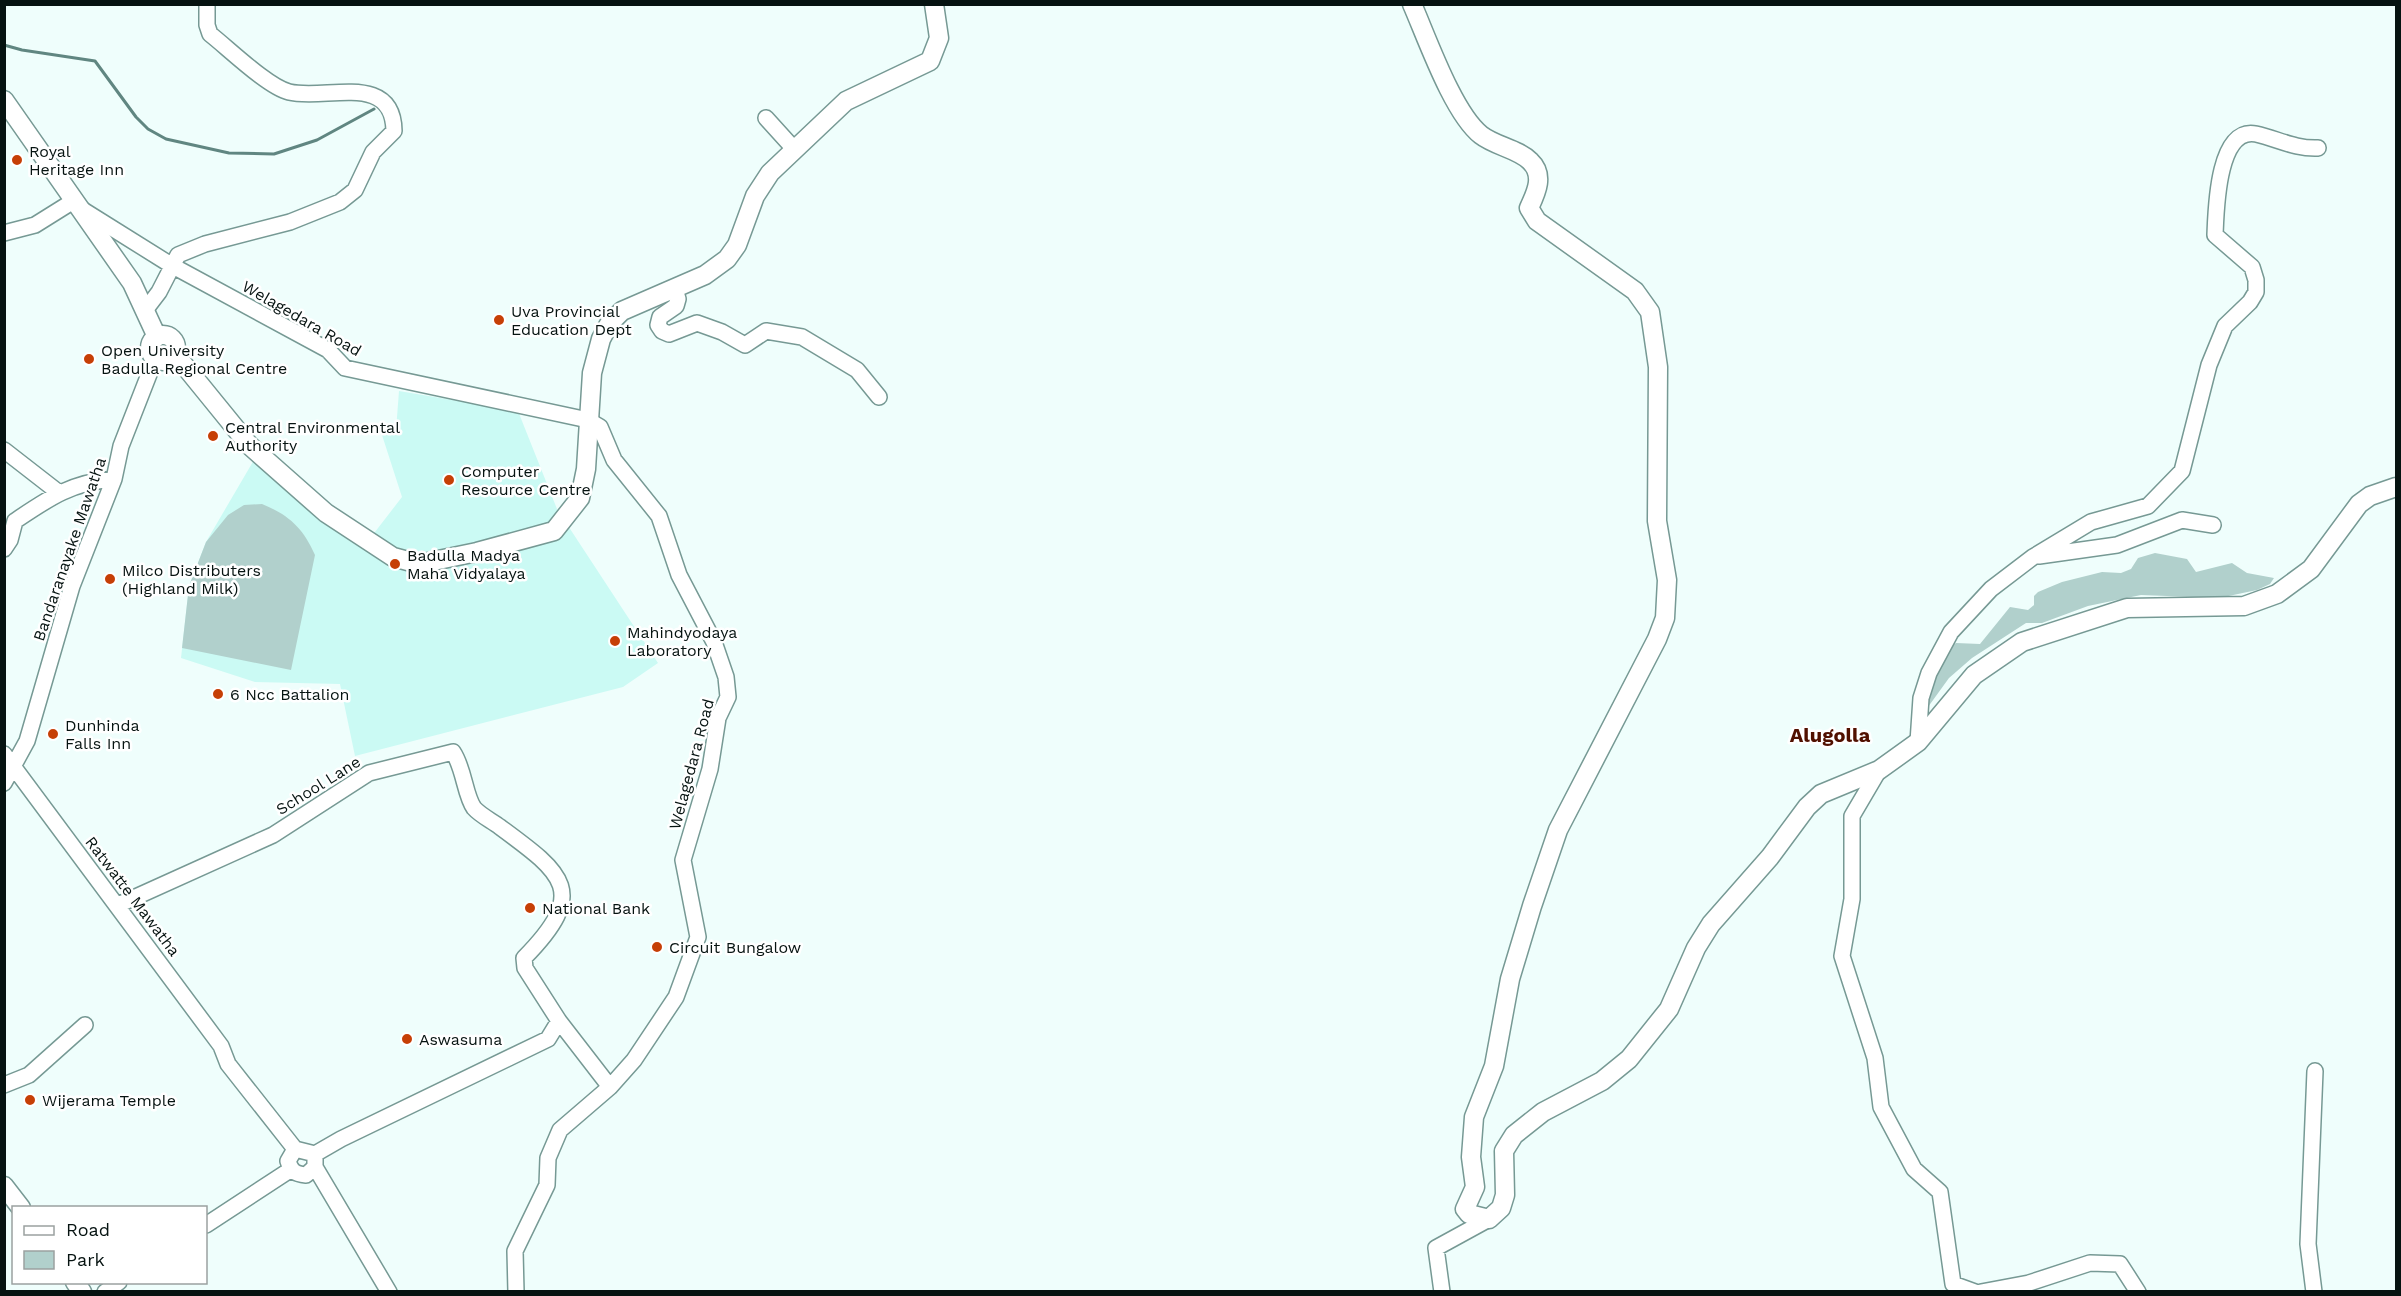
<svg xmlns="http://www.w3.org/2000/svg" width="2401" height="1296" viewBox="0 0 2401 1296" font-family="'Work Sans',sans-serif">
<rect width="100%" height="100%" fill="#effefc"/>
<path fill="#cbfaf4" d="M399,391L518,411L557,509L658,663L623,687L355,756L340,684L255,682L181,658L189,586L206,542L258,453L368,541L402,497L382,435L396,430Z"/>
<path fill="#b1d0cc" d="M262,504C289,515 303,528 315,555L291,670L182,648L189,586L206,542L228,515L244,505Z
M2155,553L2187,559L2196,572L2232,563L2247,573L2274,578L2270,584L2257,590L2219,598L2141,595L2088,606L2042,623H2026L1972,658L1949,678L1928,707L1920,711L1948,648L1956,643L1980,644L2010,607L2028,610L2034,605V596L2038,592L2062,582L2102,572L2121,573L2131,569L2138,558Z"/>
<g fill="none" stroke-linecap="round" stroke-linejoin="round">
<path stroke="#608681" stroke-width="3" d="M4,45L22,50L95,61L136,117L148,129L166,139L229,153L274,154L317,140L374,109"/>
<g stroke="#769994" stroke-width="18">
<path id="minor" d="M766,118L795,150
M83,210L171,265L328,350L345,368L588,420L600,427L614,460L659,516L679,575L714,642L726,677L728,697L718,718L710,769L683,860L698,937L676,997L634,1060L610,1087L560,1130L548,1158L547,1185L515,1251L516,1292
M4,233L35,225L75,200
M675,289L678,299L676,306L660,317L658,325L662,331L669,334L697,323L722,332L745,345L766,331L802,337L857,370L879,397
M146,309L159,292L178,255L205,244L290,222L340,202L355,190L373,152L394,131C393,71 325,101 289,92C268,87 228,48 210,34L207,25V4
M4,450L58,492
M4,549L10,540L15,521C49,498 72,482 114,479
M2039,556L2117,545L2182,520L2213,525
M1918,742L1921,698L1929,673L1951,632L1991,589L2033,557L2091,522L2148,506L2182,471L2209,365L2225,326L2250,302L2256,292V280L2252,267L2215,235C2216,212 2217,126 2256,134C2278,139 2295,149 2318,148
M4,754L221,1046L228,1064L295,1149
M1879,770L1852,816V899L1842,956L1875,1058L1881,1107L1914,1169L1940,1192L1953,1284L1975,1292
M4,783L27,741L72,586L114,479L121,446L155,359
M118,905L273,835L369,773L453,752C464,768 465,796 474,808C480,815 492,821 500,827C564,874 589,892 524,958L525,968L559,1021L610,1087
M4,1085L29,1075L85,1025
M295,1149L315,1154V1167L306,1175C295,1174 291,1171 288,1161Z
M315,1154L341,1139L548,1039L559,1021
M315,1167L389,1292
M206,1225L290,1170
M105,1292L119,1282
M1442,1292L1436,1248L1489,1219
M1981,1292L2029,1283L2090,1263L2120,1264L2138,1292
M2314,1292L2308,1244L2315,1071"/>
</g>
<g stroke="#769994" stroke-width="21">
<path id="major" d="M1412,4C1427,38 1453,113 1481,135C1495,146 1518,149 1530,161C1545,175 1536,193 1529,208L1537,221L1635,291L1650,312L1658,367L1657,521L1667,580L1665,618L1657,639L1558,830L1532,906L1510,979L1494,1066L1474,1117L1471,1157L1475,1187L1465,1209L1469,1214L1489,1219L1501,1208L1505,1195L1504,1151L1514,1135L1543,1112L1602,1081L1629,1059L1669,1009L1696,948L1711,924L1770,857L1807,807L1821,794L1879,770L1918,742L1974,675L2022,642L2127,608L2244,606L2277,594L2311,569L2359,504L2370,496L2396,487
M4,100L132,283L157,337
M150 348a13 13 0 1 1 26 0a13 13 0 1 1-26 0Z
M175,354L249,445L326,513L393,557L419,564L477,552L554,531L580,498L586,469L592,373L601,339L609,324L622,311L705,275L727,259L737,245L755,196L770,173L846,101L930,61L939,38L934,4
M4,1186L21,1208
M75,1282L82,1292"/>
</g>
<use href="#minor" stroke="#fff" stroke-width="15"/>
<use href="#major" stroke="#fff" stroke-width="18"/>
</g>
<g fill="#c63f06" stroke="#fff" stroke-width="2">
<circle cx="17" cy="160" r="6"/>
<circle cx="499" cy="320" r="6"/>
<circle cx="89" cy="359" r="6"/>
<circle cx="213" cy="436" r="6"/>
<circle cx="449" cy="480" r="6"/>
<circle cx="395" cy="564" r="6"/>
<circle cx="110" cy="579" r="6"/>
<circle cx="615" cy="641" r="6"/>
<circle cx="218" cy="694" r="6"/>
<circle cx="53" cy="734" r="6"/>
<circle cx="530" cy="908" r="6"/>
<circle cx="657" cy="947" r="6"/>
<circle cx="407" cy="1039" r="6"/>
<circle cx="30" cy="1100" r="6"/>
</g>
<g text-anchor="middle" stroke-width="5" stroke-linejoin="round" paint-order="stroke">
<g font-size="16" fill="#061311" stroke="#fff" text-anchor="start">
<text x="29" y="157">Royal<tspan x="29" dy="18">Heritage Inn</tspan></text>
<text x="511" y="317">Uva Provincial<tspan x="511" dy="18">Education Dept</tspan></text>
<text x="101" y="356">Open University<tspan x="101" dy="18">Badulla Regional Centre</tspan></text>
<text x="225" y="433">Central Environmental<tspan x="225" dy="18">Authority</tspan></text>
<text x="461" y="477">Computer<tspan x="461" dy="18">Resource Centre</tspan></text>
<text x="407" y="561">Badulla Madya<tspan x="407" dy="18">Maha Vidyalaya</tspan></text>
<text x="122" y="576">Milco Distributers<tspan x="122" dy="18">(Highland Milk)</tspan></text>
<text x="627" y="638">Mahindyodaya<tspan x="627" dy="18">Laboratory</tspan></text>
<text x="230" y="700">6 Ncc Battalion</text>
<text x="65" y="731">Dunhinda<tspan x="65" dy="18">Falls Inn</tspan></text>
<text x="542" y="914">National Bank</text>
<text x="669" y="953">Circuit Bungalow</text>
<text x="419" y="1045">Aswasuma</text>
<text x="42" y="1106">Wijerama Temple</text>
</g>
<g font-size="16" fill="#061311" stroke="#fff">
<text transform="translate(302 318) rotate(30)" y="6">Welagedara Road</text>
<text transform="translate(69 549) rotate(-71)" y="6">Bandaranayake Mawatha</text>
<text transform="translate(691 764) rotate(-75)" y="6">Welagedara Road</text>
<text transform="translate(318 785) rotate(-32)" y="6">School Lane</text>
<text transform="translate(133 896) rotate(53)" y="6">Ratwatte Mawatha</text>
</g>
<g font-size="20" font-weight="bold" fill="#511000" stroke="#fff">
<text x="1830" y="742">Alugolla</text>
</g>
</g>
<rect width="2401" height="1296" fill="none" stroke="#061311" stroke-width="12"/>
<rect x="12" y="1206" width="195" height="78" fill="#ffffff" stroke="#9ba1a0" stroke-width="1.5"/>
<rect x="24" y="1226" width="30" height="9" fill="#ffffff" stroke="#9ba1a0" stroke-width="1.5"/>
<text x="66" y="1236" font-size="18" fill="#061311">Road</text>
<rect x="24" y="1251" width="30" height="18" fill="#b1d0cc" stroke="#9ba1a0" stroke-width="1.5"/>
<text x="66" y="1266" font-size="18" fill="#061311">Park</text>
</svg>
